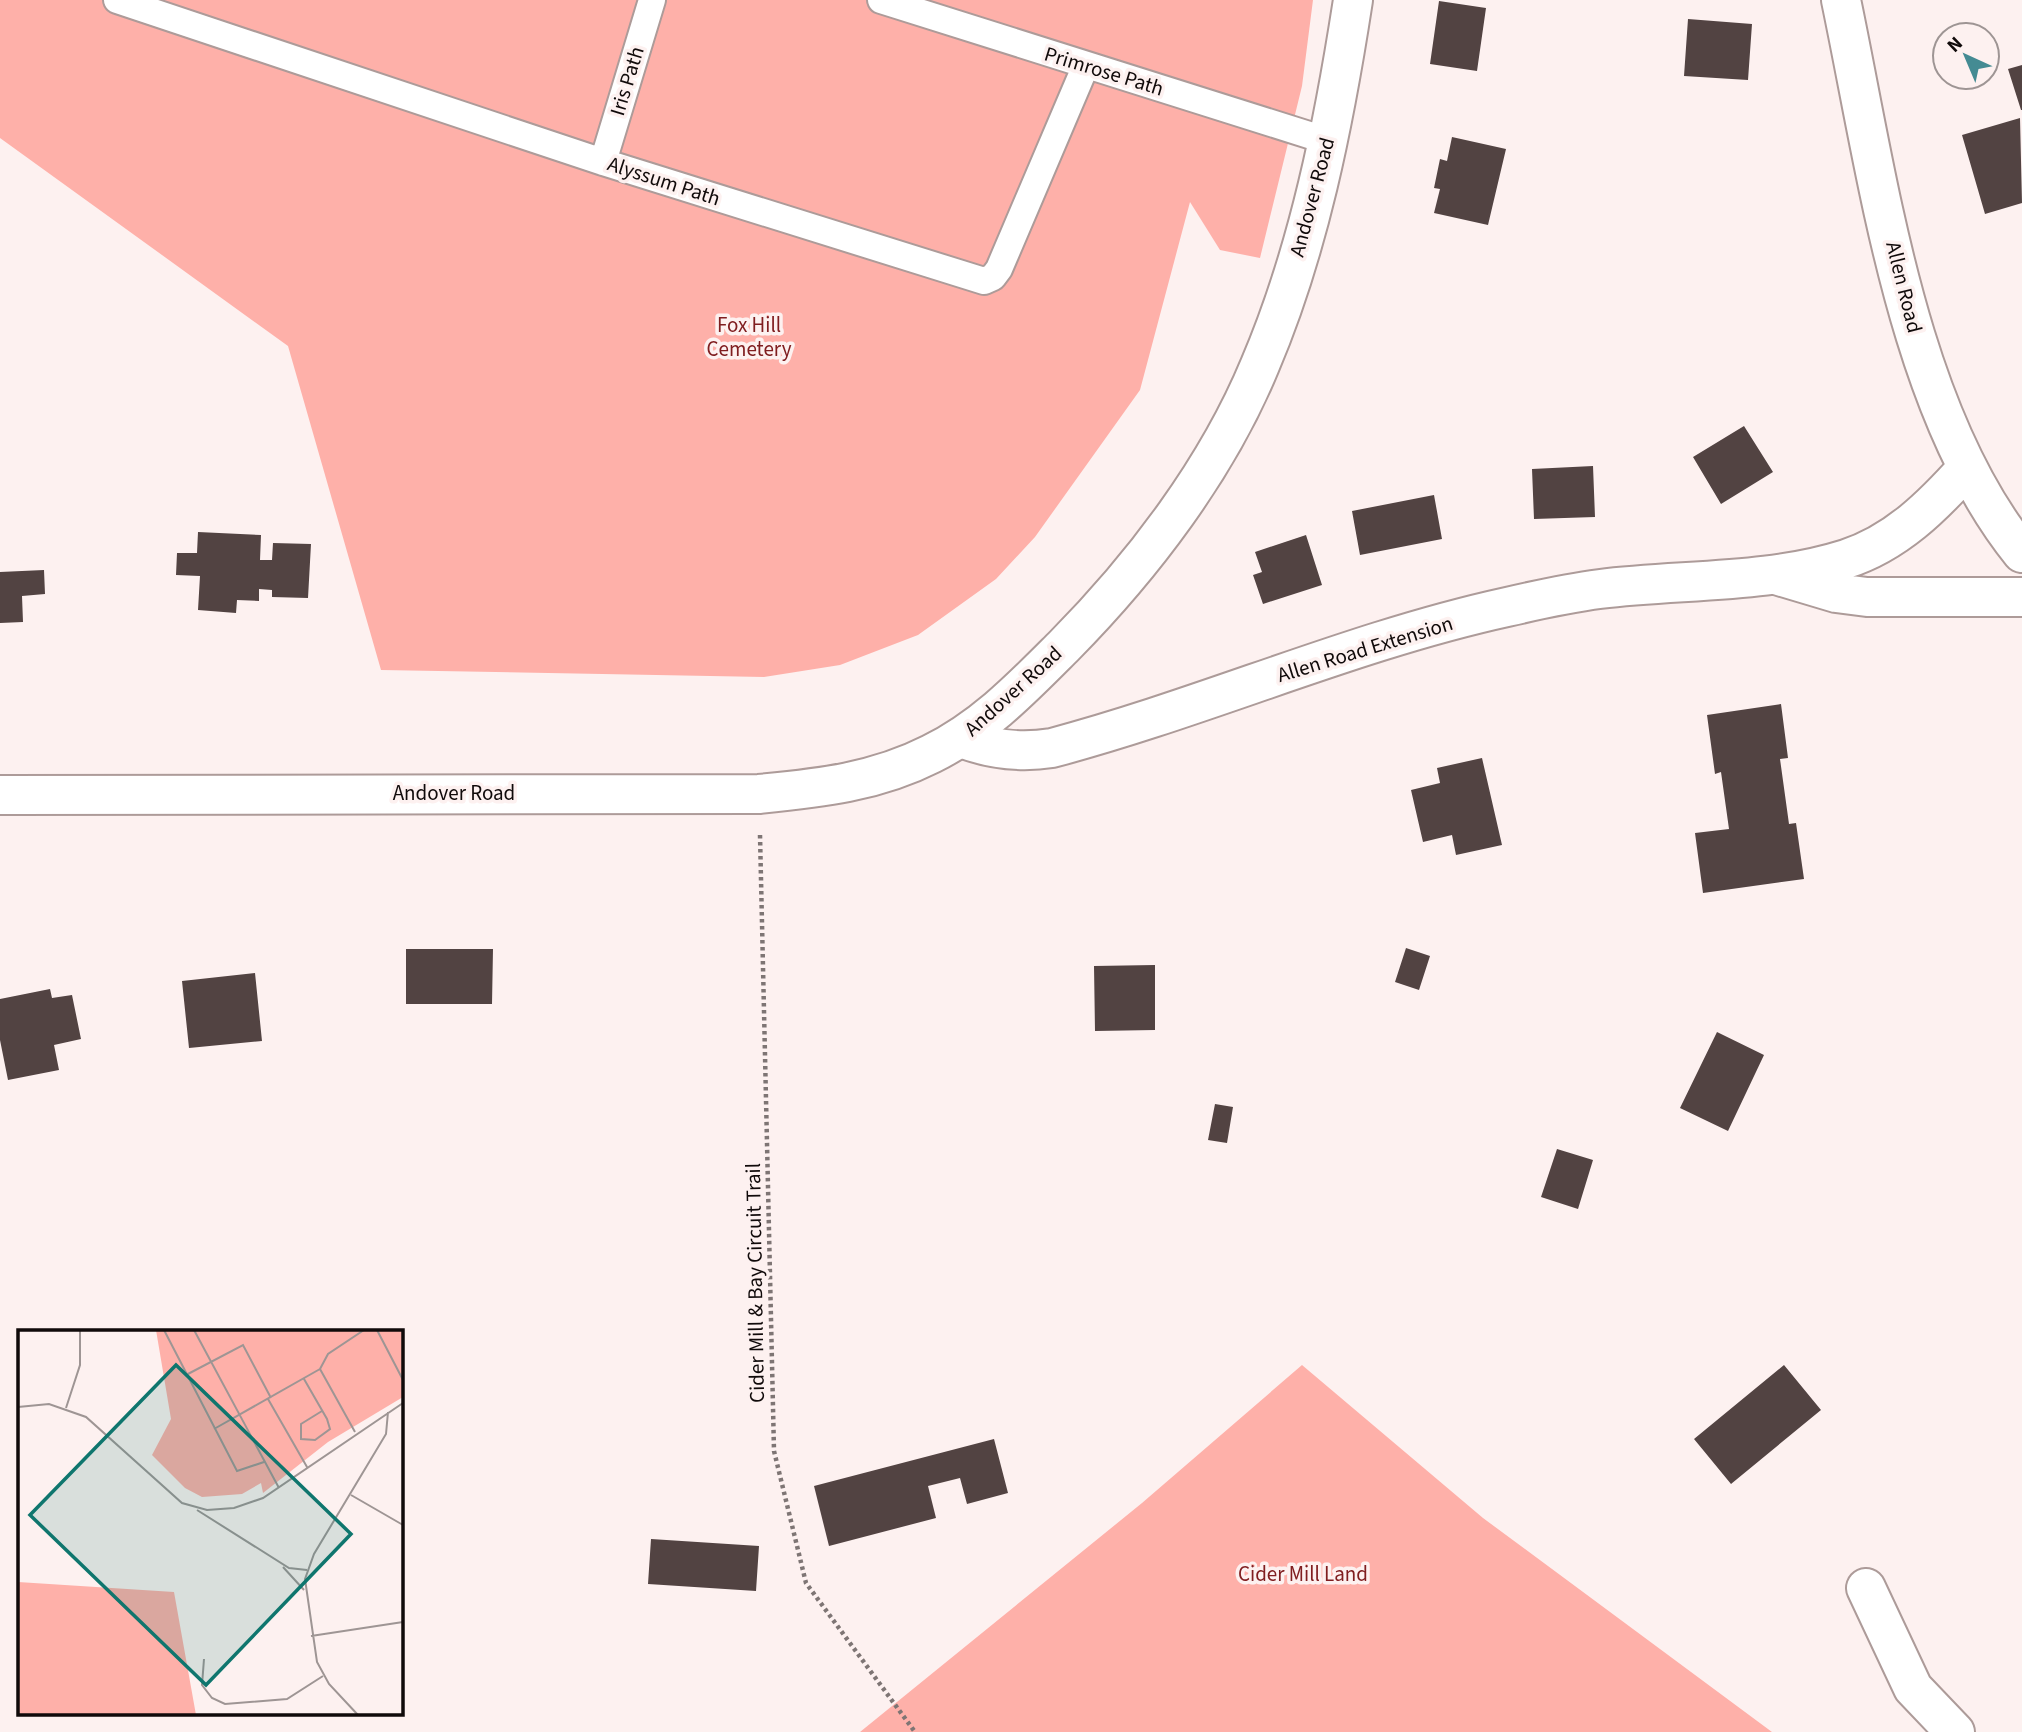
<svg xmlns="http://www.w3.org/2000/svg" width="2022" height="1732" viewBox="0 0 2022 1732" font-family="'Source Sans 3',sans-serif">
<rect width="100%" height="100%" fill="#fdf1f0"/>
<path fill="#feb0a9" d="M0,0H1313L1302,86L1260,258L1220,250L1190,202L1140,390L1035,537L996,579L918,635L840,665L764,677L381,670L288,346L0,138Z
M1302,1365L1483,1518L1772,1732H860L1142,1503Z"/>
<path fill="#524342" d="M1439,1L1486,8L1477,71L1430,64Z
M1688,19L1752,24L1748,80L1684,76Z
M2022,65V110H2021L2008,69Z
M2020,118L2022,203L1985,214L1962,135Z
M1452,137L1506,149L1488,225L1434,213L1440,189L1434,188L1440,159L1447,161Z
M1744,426L1773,472L1721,504L1693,457Z
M1593,466L1595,517L1534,519L1532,469Z
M1434,495L1442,539L1360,555L1352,511Z
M198,532L261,535L260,560H272L273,543L311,544L308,598L272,597V590L259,589V601L237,600L236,613L198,610L200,576L176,575L177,553H197Z
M1306,535L1322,585L1263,604L1253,575L1262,572L1255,552Z
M44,570L45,594L22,596L23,622L0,623V572Z
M1781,704L1788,758L1780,759L1789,824L1796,823L1804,879L1703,893L1695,833L1729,829L1721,772L1715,774L1707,715Z
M1482,758L1502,845L1456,855L1452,835L1423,842L1411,790L1440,783L1437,768Z
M1406,948L1430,956L1419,990L1395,982Z
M406,949H493L492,1004H406Z
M1155,965V1030L1095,1031L1094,966Z
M255,973L262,1041L189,1048L182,981Z
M50,989L52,998L72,995L81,1039L54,1045L59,1070L8,1080L0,1040V999Z
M1717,1032L1764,1055L1728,1131L1680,1108Z
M1215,1104L1233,1107L1227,1143L1208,1140Z
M1557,1149L1593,1160L1578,1209L1541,1197Z
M1784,1365L1821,1410L1731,1484L1694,1439Z
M994,1439L1008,1493L967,1504L960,1478L928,1486L936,1518L829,1546L814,1486Z
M651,1539L759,1546L756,1591L648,1584Z"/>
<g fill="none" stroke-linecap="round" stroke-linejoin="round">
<g stroke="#ad9b99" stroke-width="30">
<path id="service" d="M117,0L603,162L984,281L993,277L999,269L1086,65
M881,0L1328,141
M603,162L652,0"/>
</g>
<g stroke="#ad9b99" stroke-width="42">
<path id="minor" d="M1866,1588L1913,1688L1955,1732"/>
</g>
<g stroke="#ad9b99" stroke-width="42">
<path id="tertiary" d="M1841,0C1878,176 1907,411 2022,553
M1779,576L1836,593L1867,597H2022
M961,738C992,750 1020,753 1052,748C1206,707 1352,641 1507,607C1537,600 1569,593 1600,589C1682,579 1767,584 1846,559C1896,543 1933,506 1967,468"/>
</g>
<g stroke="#ad9b99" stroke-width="42">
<path id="secondary" d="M0,795L759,794C820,788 876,782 931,754C984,728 1023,687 1064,646C1143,566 1217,469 1260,365C1309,250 1334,123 1353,0"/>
</g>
<path stroke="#7e7574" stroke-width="4.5" stroke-dasharray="3.5 3.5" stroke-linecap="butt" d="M760,835L774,1451L806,1583L915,1732"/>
<use href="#service" stroke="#fff" stroke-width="26"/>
<use href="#minor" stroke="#fff" stroke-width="38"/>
<use href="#tertiary" stroke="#fff" stroke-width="38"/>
<use href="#secondary" stroke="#fff" stroke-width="38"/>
</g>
<g text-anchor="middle" stroke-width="7" stroke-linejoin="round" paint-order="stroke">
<g font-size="21" fill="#100a0a" stroke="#fdf1f0">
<text transform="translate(1104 71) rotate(17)" y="7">Primrose Path</text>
<text transform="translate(627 81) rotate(-73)" y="7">Iris Path</text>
<text transform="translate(664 181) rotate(18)" y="7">Alyssum Path</text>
<text transform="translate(1312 197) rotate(-75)" y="7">Andover Road</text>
<text transform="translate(1904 287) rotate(76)" y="7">Allen Road</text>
<text transform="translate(1365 649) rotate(-17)" y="7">Allen Road Extension</text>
<text transform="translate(1013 691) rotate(-42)" y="7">Andover Road</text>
<text x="454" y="800">Andover Road</text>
<text transform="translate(755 1283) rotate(-91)" y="7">Cider Mill &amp; Bay Circuit Trail</text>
</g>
<g font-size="21" fill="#801e20" stroke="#fdf1f0">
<text x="749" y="332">Fox Hill<tspan x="749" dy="24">Cemetery</tspan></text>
<text x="1303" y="1581">Cider Mill Land</text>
</g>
</g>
<g transform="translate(18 1330)">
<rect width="385" height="385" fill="#fdf1f0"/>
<path d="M138,0H385V67L310,112L245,163L243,153L224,164L184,167L167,158L134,125L153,89ZM0,252L156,262L178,385H0Z" fill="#feb0a9"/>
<path fill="none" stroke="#9e9594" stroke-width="2" d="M146,0L219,141L246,132M176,0L261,158M359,0L385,50M302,39L337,102M302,39L310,24L346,0M168,45L225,15L253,68M286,49L309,89L312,99L297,110L283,109V94L304,81M250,69L289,137M0,77L31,74L68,87L164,173L189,180L216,178L245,168L385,73M48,78L62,35V0M196,99L302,39M333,165L385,195M179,180L271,238L289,240M265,237L286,260M293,306L385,292M186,329L184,355L194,368L207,374L269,369L305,346M340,385L311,354L299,332L287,249L296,224L368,104L370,82"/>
<path fill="#0f766e" fill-opacity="0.15" stroke="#0f766e" stroke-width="3.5" d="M158,35L333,204L188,355L12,185Z"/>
<rect width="385" height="385" fill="none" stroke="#100a0a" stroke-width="3.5"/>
</g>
<g transform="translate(1966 56) rotate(316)"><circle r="33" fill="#fdf1f0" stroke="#9e9594" stroke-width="2"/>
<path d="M0-5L12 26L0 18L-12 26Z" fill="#448b93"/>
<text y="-10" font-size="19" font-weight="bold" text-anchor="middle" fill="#100a0a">N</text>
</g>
</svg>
